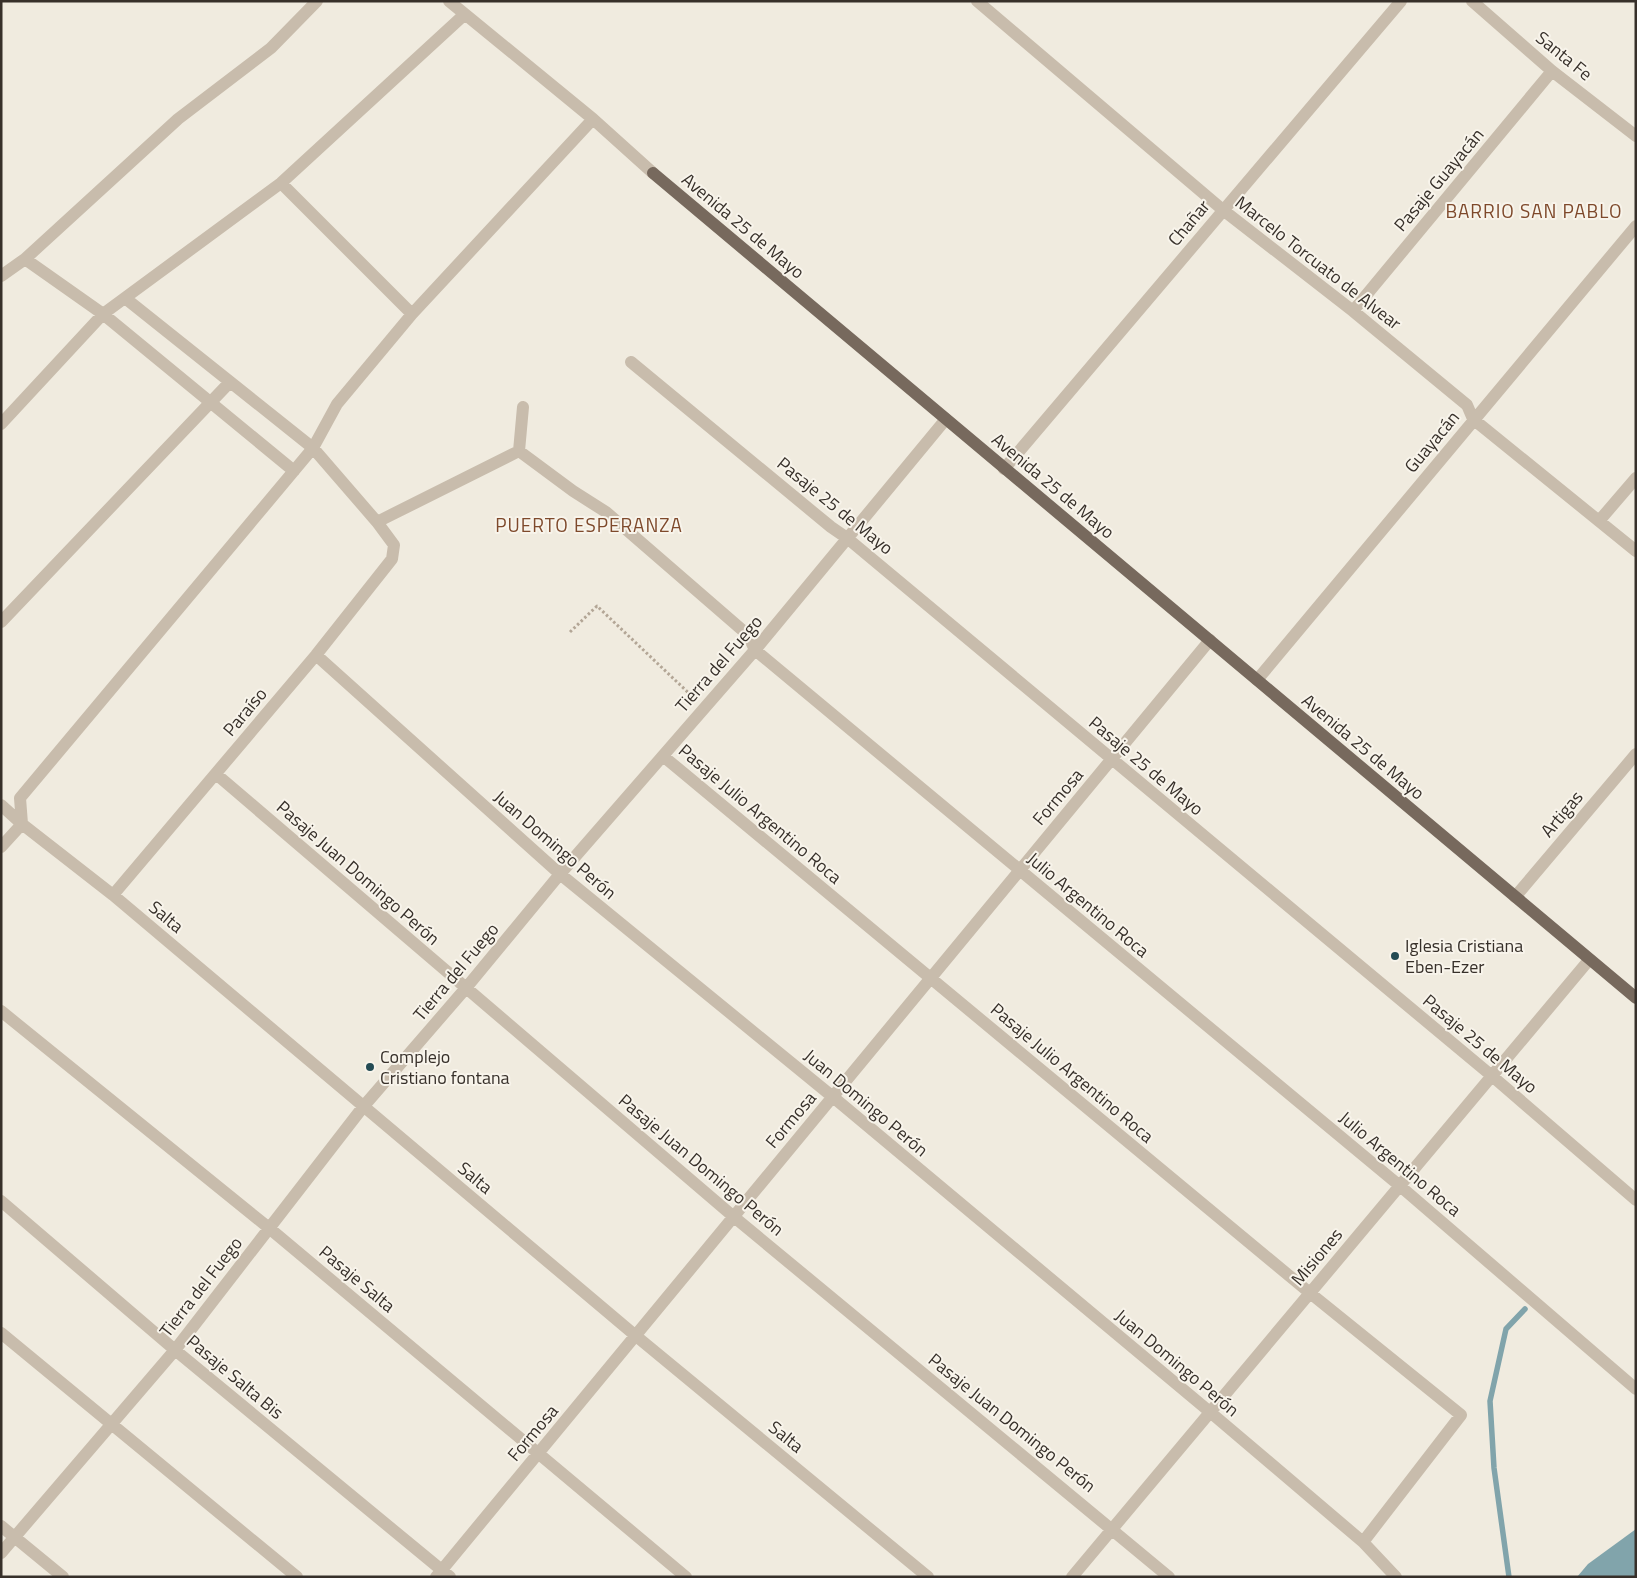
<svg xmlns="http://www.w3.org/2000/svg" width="1637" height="1578" viewBox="0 0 1637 1578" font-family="'Titillium Web',sans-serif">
<rect width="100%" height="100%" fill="#f0ebdf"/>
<path fill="#81a4ab" d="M1636,1529V1577H1577L1588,1564Z"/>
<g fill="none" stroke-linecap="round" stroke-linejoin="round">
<path stroke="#81a4ab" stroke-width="5.5" d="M1509,1577L1494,1468L1490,1401L1506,1329L1525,1309"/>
<path stroke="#b3a696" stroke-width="3" stroke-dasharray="2.5 2.5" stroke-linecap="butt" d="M570,632L597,606L695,699"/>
<path stroke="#c8bcac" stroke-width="12" d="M449,1L593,119L653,173
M977,1L1223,210L1353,311L1467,405L1473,419L1636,551
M1472,1L1552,71L1636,136
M281,183L412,314
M25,259L103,314L294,471
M1,276L25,259L178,119L271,48L317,1
M1353,311L1552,71
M631,362L831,527L847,538L1492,1076L1636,1200
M1,424L103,314L281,183L465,14
M519,451L573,491L606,512L748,635L755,650L1400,1186L1636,1389
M1004,469L1401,1
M1599,521L1636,478
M377,522L519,451L523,407
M1,622L230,382
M316,655L560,874L833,1097L1210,1412L1363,1542L1396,1577
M1257,680L1636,226
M663,756L1310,1293L1461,1415L1363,1542
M216,774L734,1217L1169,1577
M1,805L22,824L113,895L636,1336L928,1577
M1,847L22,824L20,798L313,448L337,404L412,314L593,119
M113,895L316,655L392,559L394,545L377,522L313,448L125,298
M1515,897L1636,754
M1,1011L269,1228L686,1577
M1,1201L175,1350L450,1577
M1,1333L297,1577
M1,1526L63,1577
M1,1553L175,1350L363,1107L466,988L560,874L755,650L946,419
M436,1577L1210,640
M1072,1577L1589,960"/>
<path stroke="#77695d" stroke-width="12" d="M653,173L1636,998"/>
</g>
<g fill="#244b54" stroke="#f8f4eb" stroke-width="2">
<circle cx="1395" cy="956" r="5"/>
<circle cx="370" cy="1067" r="5"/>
</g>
<g text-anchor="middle" stroke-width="4" stroke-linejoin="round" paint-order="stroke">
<g font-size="18" fill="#37302a" stroke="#f8f4eb">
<text transform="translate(1564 56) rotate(39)" y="6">Santa Fe</text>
<text transform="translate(1439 180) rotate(-50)" y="6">Pasaje Guayacán</text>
<text transform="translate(1189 223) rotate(-50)" y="6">Chañar</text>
<text transform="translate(743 226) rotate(40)" y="6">Avenida 25 de Mayo</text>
<text transform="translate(1318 263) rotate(38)" y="6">Marcelo Torcuato de Alvear</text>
<text transform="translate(1432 442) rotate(-50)" y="6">Guayacán</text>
<text transform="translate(1053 486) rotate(40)" y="6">Avenida 25 de Mayo</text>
<text transform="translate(835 506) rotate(39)" y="6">Pasaje 25 de Mayo</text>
<text transform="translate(719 664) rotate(-49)" y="6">Tierra del Fuego</text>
<text transform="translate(245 712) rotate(-50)" y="6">Paraíso</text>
<text transform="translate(1363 747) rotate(40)" y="6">Avenida 25 de Mayo</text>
<text transform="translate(1146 766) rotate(40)" y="6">Pasaje 25 de Mayo</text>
<text transform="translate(1058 797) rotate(-50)" y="6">Formosa</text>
<text transform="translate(760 814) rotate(40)" y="6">Pasaje Julio Argentino Roca</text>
<text transform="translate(1562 814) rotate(-50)" y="6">Artigas</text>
<text transform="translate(555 845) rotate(41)" y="6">Juan Domingo Perón</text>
<text transform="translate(358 873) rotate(41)" y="6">Pasaje Juan Domingo Perón</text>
<text transform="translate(1088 905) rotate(40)" y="6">Julio Argentino Roca</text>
<text transform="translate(166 917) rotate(40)" y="6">Salta</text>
<text transform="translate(456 972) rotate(-50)" y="6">Tierra del Fuego</text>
<text transform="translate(1480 1044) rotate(40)" y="6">Pasaje 25 de Mayo</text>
<text transform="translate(1072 1073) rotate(40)" y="6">Pasaje Julio Argentino Roca</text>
<text transform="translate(866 1103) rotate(40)" y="6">Juan Domingo Perón</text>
<text transform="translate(791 1120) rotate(-50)" y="6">Formosa</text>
<text transform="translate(1400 1164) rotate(40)" y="6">Julio Argentino Roca</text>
<text transform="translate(701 1165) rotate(40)" y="6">Pasaje Juan Domingo Perón</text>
<text transform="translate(475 1178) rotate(40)" y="6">Salta</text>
<text transform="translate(1317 1257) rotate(-50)" y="6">Misiones</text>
<text transform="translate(357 1279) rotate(40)" y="6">Pasaje Salta</text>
<text transform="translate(201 1287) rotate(-52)" y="6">Tierra del Fuego</text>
<text transform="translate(1177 1363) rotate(40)" y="6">Juan Domingo Perón</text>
<text transform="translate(235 1377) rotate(40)" y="6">Pasaje Salta Bis</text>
<text transform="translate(1012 1423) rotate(39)" y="6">Pasaje Juan Domingo Perón</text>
<text transform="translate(533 1433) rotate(-50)" y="6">Formosa</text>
<text transform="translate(786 1437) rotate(39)" y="6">Salta</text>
</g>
<g font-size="18" fill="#37302a" stroke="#f8f4eb" text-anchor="start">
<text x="1405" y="952">Iglesia Cristiana<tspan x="1405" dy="21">Eben-Ezer</tspan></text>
<text x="380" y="1063">Complejo<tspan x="380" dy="21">Cristiano fontana</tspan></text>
</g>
<g font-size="19" letter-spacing="1" fill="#7e492b" stroke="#f8f4eb">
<text x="1534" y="218">BARRIO SAN PABLO</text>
<text x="589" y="532">PUERTO ESPERANZA</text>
</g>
</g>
<rect width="1637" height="1578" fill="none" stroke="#37302a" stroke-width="5"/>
</svg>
